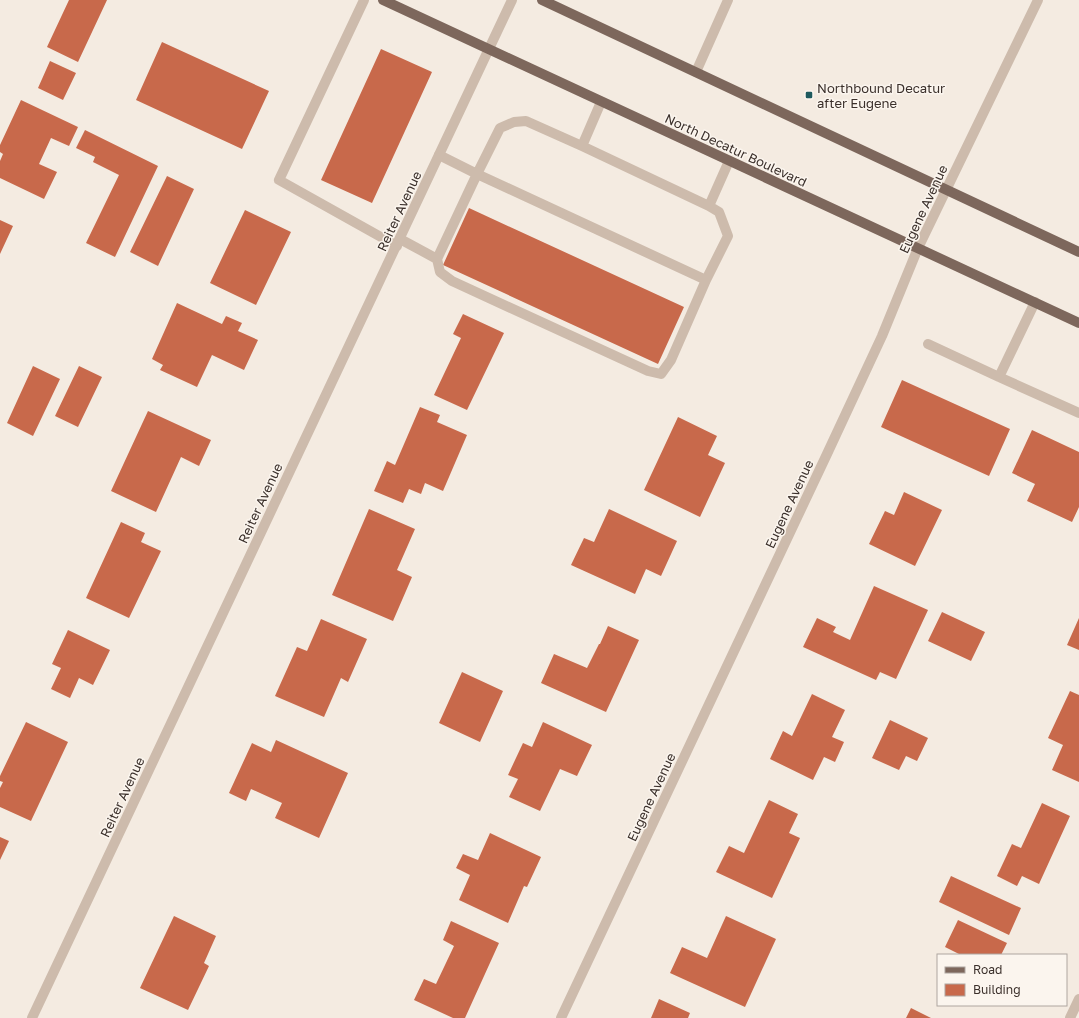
<svg xmlns="http://www.w3.org/2000/svg" width="1079" height="1018" viewBox="0 0 1079 1018" font-family="'Golos Text',sans-serif">
<rect width="100%" height="100%" fill="#f4ebe1"/>
<path fill="#c8694b" d="M69,0H107L78,62L47,47Z
M162,42L269,91L242,149L136,100Z
M381,49L432,72L372,203L321,180Z
M50,61L76,73L63,100L38,88Z
M21,100L78,127L69,146L51,138L39,164L57,172L44,199L0,178V161L3,154L0,152V145Z
M85,130L158,166L115,257L86,243L119,175L93,162L95,157L76,148Z
M167,176L194,189L158,266L130,252Z
M469,208L684,307L658,364L443,265Z
M245,210L291,232L256,305L210,283Z
M0,220L13,226L0,254Z
M177,303L222,324L226,316L242,323L238,331L258,340L244,370L212,355L197,387L160,370L163,365L152,359Z
M463,314L504,333L467,410L434,395L461,338L453,334Z
M33,366L60,379L33,436L7,423Z
M79,366L102,377L78,427L55,416Z
M902,380L1010,429L989,476L881,427Z
M420,407L440,415L437,422L467,435L443,491L425,483L421,494L409,489L403,503L374,491L387,461L395,465Z
M148,411L211,440L199,466L181,457L156,512L111,491Z
M678,417L717,436L708,455L725,463L700,517L644,490Z
M1032,430L1079,452V507L1072,522L1027,501L1035,484L1012,473Z
M904,492L942,510L915,566L869,544L885,511L894,515Z
M369,509L415,529L397,570L412,577L393,621L332,595Z
M609,509L677,541L661,576L646,569L635,594L571,565L584,538L594,542Z
M121,522L145,533L141,542L161,551L129,618L86,598Z
M874,586L928,610L896,679L880,672L876,680L803,647L817,618L836,627L833,632L850,640Z
M942,612L985,632L971,661L928,641Z
M1079,618V650L1067,645Z
M321,619L367,639L348,682L341,678L324,717L275,696L297,647L307,651Z
M608,626L639,640L606,712L541,683L554,654L587,668L599,644H600Z
M68,630L110,650L93,685L79,678L70,698L51,689L61,668L52,664Z
M462,672L503,691L480,742L439,723Z
M1070,691L1079,695V782L1052,770L1063,745L1048,738Z
M812,694L845,710L832,737L844,742L835,762L824,757L813,780L770,759L783,731L792,736Z
M890,720L928,738L917,761L906,756L899,770L872,758Z
M26,722L68,742L31,821L0,807V788L3,782L0,781V776Z
M543,722L592,745L577,776L560,769L540,811L509,797L518,779L508,775L523,743L532,747Z
M276,740L348,773L319,838L275,818L282,803L251,789L246,801L229,793L252,743L271,752Z
M769,800L798,814L789,833L800,838L772,898L716,872L729,846L744,853Z
M1042,803L1070,816L1039,884L1022,876L1017,886L997,876L1012,844L1021,848Z
M490,833L541,857L527,887L524,886L508,923L459,900L470,875L456,868L463,854L478,860Z
M0,837L9,841L0,860Z
M951,876L1021,908L1009,935L939,902Z
M174,916L216,936L204,963L209,966L188,1010L140,988Z
M726,916L776,939L745,1007L670,973L682,947L707,958Z
M958,920L1007,943L1001,955H961L945,947Z
M451,921L499,943L465,1018H453L414,1000L424,979L436,984L454,946L443,940Z
M659,999L690,1013L688,1018H651Z
M911,1008L931,1018H906Z"/>
<g fill="none" stroke-linecap="round" stroke-linejoin="round">
<path stroke="#cdbbac" stroke-width="10" d="M364,0L279,180L397,246
M526,121L582,146L709,206L719,212L728,236L706,280L671,360L661,374L648,371L452,281L440,272L437,259L477,174L500,128L514,122Z
M582,146L601,102
M439,155L477,174L706,280
M709,206L729,161
M400,239L437,259
M928,344L999,377L1035,302
M999,377L1079,413"/>
<path stroke="#cdbbac" stroke-width="10" d="M696,72L728,0
M32,1018L512,0
M561,1018L827,454L882,336L918,248L1038,0
M1070,1018L1079,999"/>
<path stroke="#7d675c" stroke-width="10" d="M383,0L1079,323
M542,0L1079,252"/>
</g>
<rect fill="#1f5a5e" stroke="#fbf5ee" stroke-width="1.5" x="805" y="91" width="8" height="8" rx="2"/>
<g text-anchor="middle" stroke-width="3" stroke-linejoin="round" paint-order="stroke">
<g font-size="13" fill="#3b302b" stroke="#fbf5ee" text-anchor="start">
<text x="817" y="93">Northbound Decatur<tspan x="817" dy="15">after Eugene</tspan></text>
</g>
<g font-size="13" fill="#3b302b" stroke="#fbf5ee">
<text transform="translate(736 150) rotate(25)" y="5">North Decatur Boulevard</text>
<text transform="translate(923 209) rotate(-65)" y="5">Eugene Avenue</text>
<text transform="translate(399 211) rotate(-65)" y="5">Reiter Avenue</text>
<text transform="translate(260 503) rotate(-65)" y="5">Reiter Avenue</text>
<text transform="translate(789 504) rotate(-65)" y="5">Eugene Avenue</text>
<text transform="translate(122 797) rotate(-65)" y="5">Reiter Avenue</text>
<text transform="translate(651 797) rotate(-65)" y="5">Eugene Avenue</text>
</g>
</g>
<rect x="937" y="954" width="130" height="52" fill="#fbf5ee" stroke="#aea6a0"/>
<rect x="945" y="967" width="20" height="6" fill="#7d675c" stroke="#aea6a0"/>
<text x="973" y="974" font-size="12" fill="#3b302b">Road</text>
<rect x="945" y="984" width="20" height="12" fill="#c8694b" stroke="#aea6a0"/>
<text x="973" y="994" font-size="12" fill="#3b302b">Building</text>
</svg>
